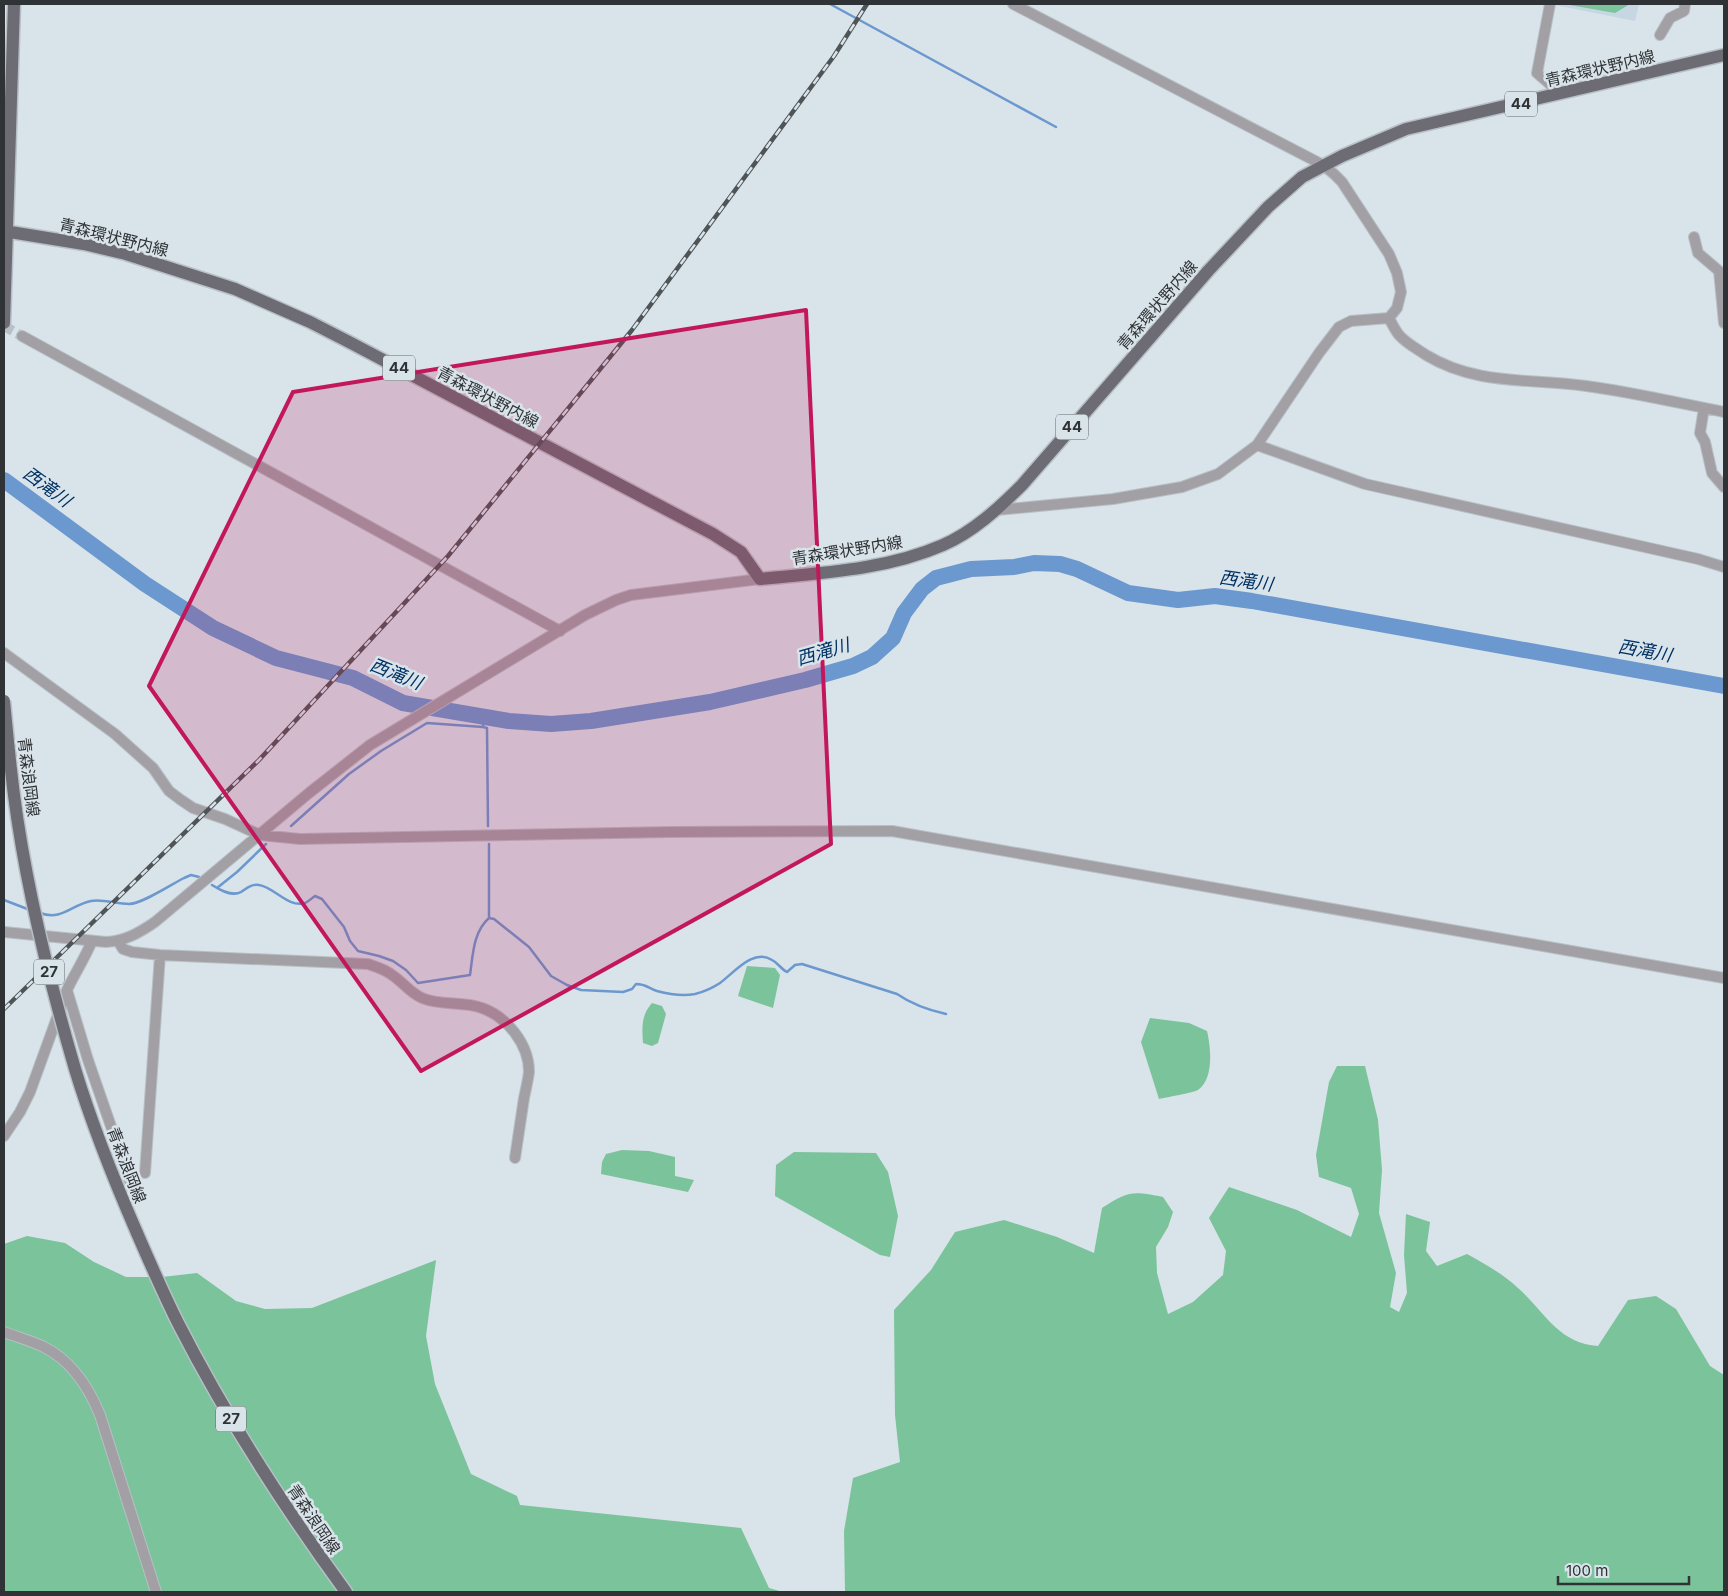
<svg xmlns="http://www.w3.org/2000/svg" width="1728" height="1596" viewBox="0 0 1728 1596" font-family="Inter,'Noto Sans JP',sans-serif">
<rect width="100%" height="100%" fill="#d9e3ea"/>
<path fill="#c6d6e2" d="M1550,4H1639L1635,21Z"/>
<path fill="#7ac39b" d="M1564,4H1630L1615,13Z
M747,966L775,968L780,975L773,1008L738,996Z
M652,1003L662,1006L666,1014L658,1043L652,1046L643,1043C642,1028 641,1015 652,1003Z
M1150,1018L1189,1023L1207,1031C1211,1048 1214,1079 1198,1090C1192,1093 1167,1097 1159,1099L1141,1042Z
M1337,1066H1365L1378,1120L1382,1170L1379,1213L1396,1273L1390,1307L1399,1312L1407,1293L1404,1255L1406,1214L1430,1222L1426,1251L1437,1266L1467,1254C1485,1264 1503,1274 1518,1288C1545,1312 1558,1343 1598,1346L1628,1300L1656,1296L1676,1309L1710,1366L1724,1375V1592H845L844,1531L853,1478L900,1462L895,1415L894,1310L931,1270L955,1232L1004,1220L1057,1237L1094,1253L1102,1208C1129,1191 1132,1191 1163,1197L1173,1212L1168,1227L1156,1247L1157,1273L1168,1314L1193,1302L1223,1275L1226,1251L1209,1218L1229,1187L1297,1210L1351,1237L1359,1214L1351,1188L1319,1177L1316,1155L1329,1082Z
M622,1150L649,1151L675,1157V1176L694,1180L688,1192L601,1174L602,1162L606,1154Z
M794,1152L876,1153L888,1172L898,1216L890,1257L880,1255L775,1196L776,1165Z
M27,1236L65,1243L94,1262L126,1277H162L197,1273L236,1301L265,1309L312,1308L436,1260L426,1336L435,1384L471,1474L517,1496L520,1505L741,1528L769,1588L783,1592H4V1244Z"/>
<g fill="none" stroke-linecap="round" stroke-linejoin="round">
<path stroke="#6b98ce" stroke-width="2.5" d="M830,4L1056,127
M483,727L487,728L488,826
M291,826L349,774L381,751L427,723L483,727L484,718
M489,844V917
M212,885C220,890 232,897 241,892C247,888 251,884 259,885C274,887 288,908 305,903C308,902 312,898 315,896L322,899L344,927L350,941L358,951L379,956L393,961L406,970L418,983L470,975C473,955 473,932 489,918L494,919L529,947L551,976L567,985L581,990L623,992L632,989L636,984C646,984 648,988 657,991C668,994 684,996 695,994C703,992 714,987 720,983C734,973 753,948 772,960C778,963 781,969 787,972L795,965L802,964L897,994C913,1005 928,1010 946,1014
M217,888L237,872L266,844
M4,900L30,910
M40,913C62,921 71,905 91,901C103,899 117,904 129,904C142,904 172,884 184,878L191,875L199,877"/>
<path stroke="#6b98ce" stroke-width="16" d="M4,480L145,584L213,628L276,658L353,678L403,703L509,721L551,724L591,721L710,702L805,680L853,666L872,657L893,638L904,613L922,589L936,578L971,569L1014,567L1034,563L1060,564L1077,569L1128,593L1178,600L1215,596L1252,601L1724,686"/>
<path stroke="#b7c0c6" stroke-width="10" stroke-dasharray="10 5" stroke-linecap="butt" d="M4,326L22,336"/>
<g stroke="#b7c0c6" stroke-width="12">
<path id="minor" d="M1013,4L1323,165L1334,174L1342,182L1389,254L1397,273L1401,292L1397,308L1389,318
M1550,4L1537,73L1552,86L1555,95
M1660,35L1670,18L1684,11L1685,4
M1694,237L1698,253L1719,271L1724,323
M1389,318C1392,324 1395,330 1399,335C1406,343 1417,349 1426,355C1477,386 1530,378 1586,386C1632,392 1678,403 1724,412
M22,336L560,631
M1704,408L1700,433L1705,442L1712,473L1724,487
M1257,445L1365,484L1698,559L1724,567
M997,510L1113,499L1182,487L1218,474L1257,445L1319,353L1339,327L1351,321L1389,318
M4,653L115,734L153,768L169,791L181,800L193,808L225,819L260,835L300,839L670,832L892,831L1724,978
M4,932L106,942C125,941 139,933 155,922L309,793L370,745L585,615L616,600L631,595L760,579
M118,941L123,949L132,952L160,955L368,964C377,967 385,969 392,975C403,982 410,993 422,998C441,1006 464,1001 482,1008C507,1017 529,1044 529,1072C528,1080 526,1089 524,1098C521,1118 518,1138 515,1158
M67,990L88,1060L132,1187
M4,1136L20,1112L30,1092L67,990C75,973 85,958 92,941
M145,1173L160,955
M4,1332C17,1337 32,1341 44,1347C72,1361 89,1388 100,1415L156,1592"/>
</g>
<g stroke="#b7c0c6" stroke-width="15">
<path id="major" d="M4,231L84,244L126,254L235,289L310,322L351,343L713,534L741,552L760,579C821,573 886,570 943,545C973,532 999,508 1022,485L1208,271L1268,207L1302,177L1342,156L1406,129L1724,55
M4,323L14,4
M137,1233C150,1263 163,1293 178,1323C226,1417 284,1507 346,1592"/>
</g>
<use href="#minor" stroke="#a2a0a5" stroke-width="10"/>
<use href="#major" stroke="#6d6b73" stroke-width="12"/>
<g stroke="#4f5457" stroke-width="4.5">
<path id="rail" d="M4,1009L259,760L448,556L632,330L834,56L867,4"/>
</g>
<use href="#rail" stroke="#d9e3ea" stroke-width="2.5" stroke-dasharray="8" stroke-linecap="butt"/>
<g stroke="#b7c0c6" stroke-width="15" stroke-linecap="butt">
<path id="major-bridge" d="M4,701C7,732 10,764 14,795C26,888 49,980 75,1069C92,1125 114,1180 137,1233"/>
</g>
<use href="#major-bridge" stroke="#6d6b73" stroke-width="12"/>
</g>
<path fill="#c2185b" fill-opacity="0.2" stroke="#c2185b" stroke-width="4" stroke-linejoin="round" d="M806,310L831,844L421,1071L149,686L293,392Z"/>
<g text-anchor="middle" stroke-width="5" stroke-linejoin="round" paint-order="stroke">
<g fill="#d9e3ea" stroke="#62686b" stroke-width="1">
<rect x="1505" y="91.5" width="32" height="25" rx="4"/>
<rect x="383" y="355.5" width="32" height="25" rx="4"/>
<rect x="1056" y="414.5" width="32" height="25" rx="4"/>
<rect x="34" y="959.5" width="30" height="25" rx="4"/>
<rect x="216" y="1406.5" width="30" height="25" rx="4"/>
</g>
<g font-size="15" font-weight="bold" fill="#2f3335">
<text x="1521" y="109">44</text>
<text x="399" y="373">44</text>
<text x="1072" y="432">44</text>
<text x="49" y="977">27</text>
<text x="231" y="1424">27</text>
</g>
<g font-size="16" fill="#2f3335" stroke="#d9e3ea">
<text transform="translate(1600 68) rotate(-13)" y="6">青森環状野内線</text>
<text transform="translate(114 237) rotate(14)" y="6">青森環状野内線</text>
<text transform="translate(1157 305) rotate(-49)" y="6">青森環状野内線</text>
<text transform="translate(488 397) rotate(28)" y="6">青森環状野内線</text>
<text transform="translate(847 550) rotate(-9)" y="6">青森環状野内線</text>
<text transform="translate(29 777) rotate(83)" y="6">青森浪岡線</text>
<text transform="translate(127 1165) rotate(69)" y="6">青森浪岡線</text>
<text transform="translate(314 1519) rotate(56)" y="6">青森浪岡線</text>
</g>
<g font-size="18" font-style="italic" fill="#013264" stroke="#d9e3ea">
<text transform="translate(47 487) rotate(36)" y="6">西滝川</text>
<text transform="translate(1246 581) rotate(8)" y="6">西滝川</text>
<text transform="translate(1645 651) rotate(10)" y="6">西滝川</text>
<text transform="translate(823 652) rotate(-16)" y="6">西滝川</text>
<text transform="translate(396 674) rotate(22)" y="6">西滝川</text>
</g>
</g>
<rect width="1728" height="1596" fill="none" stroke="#2f3335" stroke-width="10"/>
<path d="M1558 1576v8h131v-8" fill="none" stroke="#2f3335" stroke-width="2.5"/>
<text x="1566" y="1576" font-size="15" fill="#2f3335" stroke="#d9e3ea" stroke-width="4" paint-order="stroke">100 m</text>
</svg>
